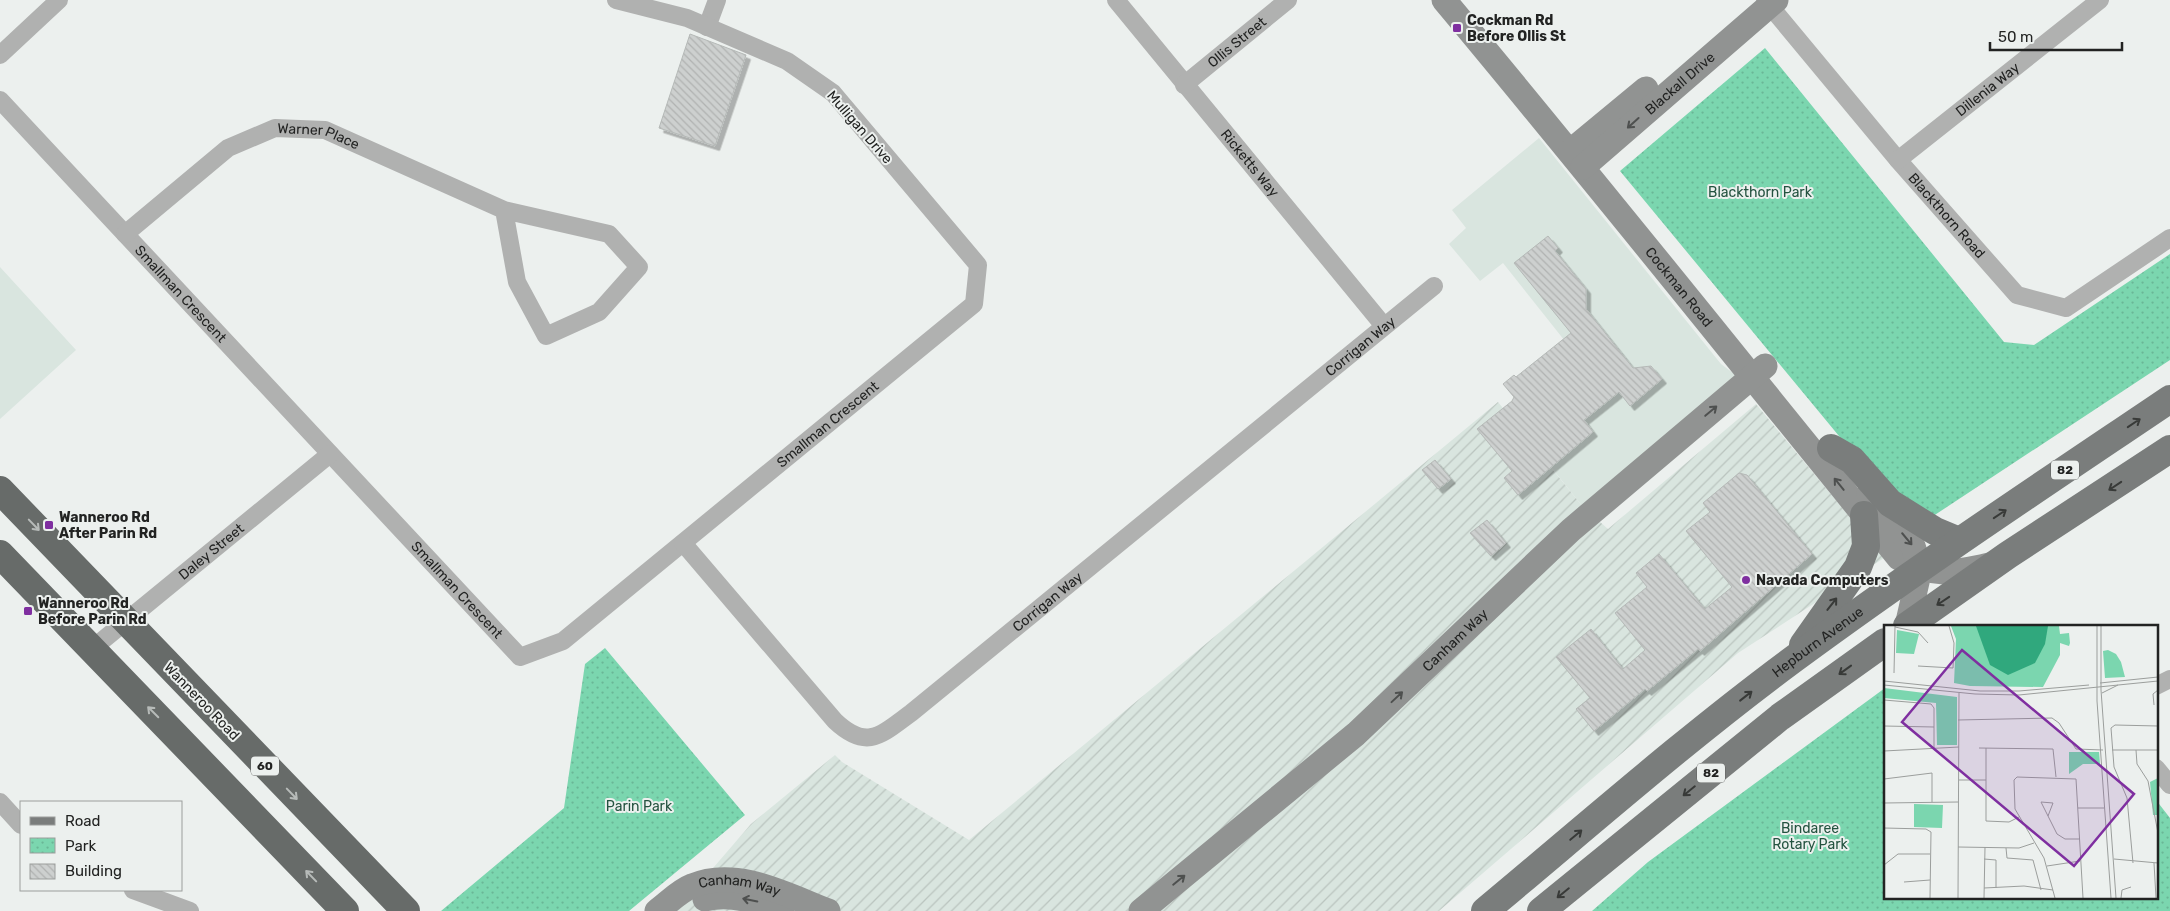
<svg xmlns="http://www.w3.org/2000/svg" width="2170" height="911" viewBox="0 0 2170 911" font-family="Rubik,sans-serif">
<defs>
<pattern id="industrial-furrows" width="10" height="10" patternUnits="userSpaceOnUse" patternTransform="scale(1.25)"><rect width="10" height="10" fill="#d9e5df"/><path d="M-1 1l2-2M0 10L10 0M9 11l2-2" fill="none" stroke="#bac4bf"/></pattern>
<pattern id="park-dots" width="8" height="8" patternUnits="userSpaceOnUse" patternTransform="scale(1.25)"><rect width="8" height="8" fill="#7bd6af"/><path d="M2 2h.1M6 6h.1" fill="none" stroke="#6ab796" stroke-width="1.8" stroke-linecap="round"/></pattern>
<pattern id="building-back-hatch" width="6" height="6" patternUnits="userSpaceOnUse" patternTransform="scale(1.25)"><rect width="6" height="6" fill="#cdd0cf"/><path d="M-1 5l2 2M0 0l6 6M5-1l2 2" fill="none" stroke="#b0b2b1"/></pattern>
<filter id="shadow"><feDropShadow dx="4.5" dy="4.5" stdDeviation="0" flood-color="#0004"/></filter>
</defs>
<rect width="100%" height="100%" fill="#ecf0ee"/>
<path fill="#d9e5df" d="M1539,138L1721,364L1741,379L1583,507L1511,417L1580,360L1503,263L1480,281L1449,244L1466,228L1452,210Z
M0,267L76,350L0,419Z"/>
<path fill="url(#industrial-furrows)" d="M1498,402L1583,507L1608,529L1756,404L1884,558L1738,653L1439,911H676L751,824L835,755L842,762L969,840Z"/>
<path fill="url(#park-dots)" d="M1765,48L2004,342L2034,345L2170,254V360L1915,528L1620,171Z
M605,648L745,815L629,911H441L564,808L585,664Z
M1885,688V897H2156V800L2170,818V911H1592L1648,862Z"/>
<path fill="url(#building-back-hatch)" stroke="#b5b9b7" filter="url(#shadow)" d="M690,34L746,55L715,146L659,128Z
M1548,236L1558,248L1555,251L1586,289V309L1633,368L1651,366L1662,379L1630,406L1619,392L1584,420L1593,432L1518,495L1504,478L1512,471L1477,429L1512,401L1514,397L1503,384L1514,375L1516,377L1571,333L1514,263Z
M1435,460L1451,479L1438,489L1422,470Z
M1739,473L1747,475L1812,554L1700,651L1698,649L1647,691L1645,689L1594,731L1576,709L1590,698L1556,657L1591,629L1623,669L1645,650L1615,613L1647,587L1636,573L1659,554L1705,609L1732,587L1686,531L1710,512L1703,503Z
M1487,520L1506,543L1491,556L1470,533Z"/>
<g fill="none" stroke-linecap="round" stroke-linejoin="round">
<g stroke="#b0b1b0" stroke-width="18">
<path id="s1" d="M1116,0L1384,326"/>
<path id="s2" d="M1765,0L1898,160L2017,295L2066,308L2170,238"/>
<path d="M707,27L717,0"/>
<path d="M0,55L59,0"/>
<path id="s3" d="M1184,85L1288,0"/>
<path id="s4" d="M0,100L520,657L563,641L974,304L978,265L833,93L787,61L687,18L616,0"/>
<path id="s5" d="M1898,160L2100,0"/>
<path id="s6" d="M125,234L228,148L275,128L325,130L504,210L609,234L639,267L599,312L546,336L517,282L504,210"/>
<path id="s7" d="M683,543L835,721C867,751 881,735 911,713L1434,286"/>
<path id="s8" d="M92,649L330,454"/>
<path d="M2156,686L2170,679"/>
<path d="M2156,768L2170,785"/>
<path d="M0,802L21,825"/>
<path d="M133,890L190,911"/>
</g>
<g stroke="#919392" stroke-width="25">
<path id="s9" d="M1444,0C1598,184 1747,372 1899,558C1938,579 1954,572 1995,564"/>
<path d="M1571,151L1646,89"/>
<path id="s10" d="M1583,167L1776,0"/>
<path d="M1869,494L1913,546L1920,569L1907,626"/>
<path d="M705,899C731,892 758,902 782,911"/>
<path id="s11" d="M657,911C668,903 679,891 692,886C736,867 787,895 828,911"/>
<path id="s12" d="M1141,911L1356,734L1571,530L1765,366"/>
</g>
<g stroke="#7a7d7c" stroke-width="28">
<path d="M1831,448L1852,460L1890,503L1935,531L1959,541"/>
<path d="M1907,626L2008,555L2170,449"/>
<path d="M1803,645L1858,567L1866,546L1864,515"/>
<path id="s13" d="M1485,911C1587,826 1688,737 1795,658C1917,568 2044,484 2170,399"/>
<path d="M1541,911L1780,717L1885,642"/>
</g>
<path stroke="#676b69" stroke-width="28" d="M0,490L406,911
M0,554L345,911"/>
</g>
<defs><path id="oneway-shaft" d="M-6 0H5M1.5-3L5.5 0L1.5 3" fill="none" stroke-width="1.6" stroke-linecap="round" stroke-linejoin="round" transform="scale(1.25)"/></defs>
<g stroke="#4e504f">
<use href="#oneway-shaft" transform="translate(1633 123) rotate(138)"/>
<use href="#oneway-shaft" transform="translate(1711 411) rotate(-40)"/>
<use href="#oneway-shaft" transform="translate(1839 484) rotate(-129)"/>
<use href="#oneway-shaft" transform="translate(1907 539) rotate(50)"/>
<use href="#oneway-shaft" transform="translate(1397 697) rotate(-43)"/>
<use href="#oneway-shaft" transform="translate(1179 880) rotate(-39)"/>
<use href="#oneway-shaft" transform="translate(750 900) rotate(-168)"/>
</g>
<g stroke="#383a38">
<use href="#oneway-shaft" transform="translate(2134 423) rotate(-34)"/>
<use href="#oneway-shaft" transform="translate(2115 486) rotate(146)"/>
<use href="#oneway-shaft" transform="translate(2000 514) rotate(-34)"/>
<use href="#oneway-shaft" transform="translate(1943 601) rotate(146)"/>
<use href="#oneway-shaft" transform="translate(1832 604) rotate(-52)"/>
<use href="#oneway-shaft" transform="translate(1845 670) rotate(144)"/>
<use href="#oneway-shaft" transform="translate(1746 696) rotate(-38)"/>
<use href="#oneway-shaft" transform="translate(1689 791) rotate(141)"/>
<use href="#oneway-shaft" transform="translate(1576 835) rotate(-40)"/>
<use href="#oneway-shaft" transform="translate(1563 893) rotate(141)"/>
</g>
<g stroke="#b7bbb9">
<use href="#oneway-shaft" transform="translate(34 525) rotate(46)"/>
<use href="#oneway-shaft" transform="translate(153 712) rotate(-135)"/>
<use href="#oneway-shaft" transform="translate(292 794) rotate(46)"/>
<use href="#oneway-shaft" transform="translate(311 876) rotate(-134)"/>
</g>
<g fill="#7f2fa0" stroke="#ecf0ee" stroke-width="2">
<rect x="1452" y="23" width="10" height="10" rx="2.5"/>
<rect x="44" y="520" width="10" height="10" rx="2.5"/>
<circle cx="1746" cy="580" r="5"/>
<rect x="23" y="606" width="10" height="10" rx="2.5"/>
</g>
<g text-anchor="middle" stroke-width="4" stroke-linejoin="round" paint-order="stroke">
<g fill="#ecf0ee" stroke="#5f605f" stroke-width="1">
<rect x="2051" y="460.5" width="28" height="19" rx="4"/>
<rect x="251" y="756.5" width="28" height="19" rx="4"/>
<rect x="1697" y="763.5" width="28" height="19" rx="4"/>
</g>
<g font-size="12" font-weight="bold" fill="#222322">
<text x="2065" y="474">82</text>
<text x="265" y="770">60</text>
<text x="1711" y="777">82</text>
</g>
<g font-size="14" font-weight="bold" fill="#222322" stroke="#ecf0ee" text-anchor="start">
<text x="1467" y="25">Cockman Rd<tspan x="1467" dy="16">Before Ollis St</tspan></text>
<text x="59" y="522">Wanneroo Rd<tspan x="59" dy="16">After Parin Rd</tspan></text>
<text x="1756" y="585">Navada Computers</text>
<text x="38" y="608">Wanneroo Rd<tspan x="38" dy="16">Before Parin Rd</tspan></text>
</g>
<g font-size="14" fill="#222322" stroke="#ecf0ee">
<text dy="5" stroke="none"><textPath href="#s3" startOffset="68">Ollis Street</textPath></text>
<text dy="5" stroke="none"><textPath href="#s10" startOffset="128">Blackall Drive</textPath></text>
<text dy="5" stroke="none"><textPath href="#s5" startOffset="114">Dillenia Way</textPath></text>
<text transform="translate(860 127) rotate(49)" y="5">Mulligan Drive</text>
<text dy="5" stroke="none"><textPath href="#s6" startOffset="230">Warner Place</textPath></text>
<text dy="5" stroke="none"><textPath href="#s1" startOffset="211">Ricketts Way</textPath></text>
<text dy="5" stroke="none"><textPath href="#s2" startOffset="282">Blackthorn Road</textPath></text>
<text dy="5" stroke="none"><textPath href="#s9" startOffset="371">Cockman Road</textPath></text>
<text dy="5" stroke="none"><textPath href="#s4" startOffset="265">Smallman Crescent</textPath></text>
<text dy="5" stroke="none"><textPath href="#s7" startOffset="902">Corrigan Way</textPath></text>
<text dy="5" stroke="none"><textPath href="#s4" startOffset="1150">Smallman Crescent</textPath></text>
<text dy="5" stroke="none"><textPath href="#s8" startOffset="154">Daley Street</textPath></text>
<text dy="5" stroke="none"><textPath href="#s4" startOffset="670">Smallman Crescent</textPath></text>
<text dy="5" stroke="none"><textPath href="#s7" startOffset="498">Corrigan Way</textPath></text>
<text dy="5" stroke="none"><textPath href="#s12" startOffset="415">Canham Way</textPath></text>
<text dy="5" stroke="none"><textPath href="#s13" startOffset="428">Hepburn Avenue</textPath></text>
<text transform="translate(202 701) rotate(46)" y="5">Wanneroo Road</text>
<text dy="5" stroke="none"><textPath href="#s11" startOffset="92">Canham Way</textPath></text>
</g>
<g font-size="14" fill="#245340" stroke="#ecf0ee">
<text x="1760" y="197">Blackthorn Park</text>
<text x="639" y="811">Parin Park</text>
<text x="1810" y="833">Bindaree<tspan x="1810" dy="16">Rotary Park</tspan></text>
</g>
</g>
<g transform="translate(1884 625)">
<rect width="274" height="274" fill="#ecf0ee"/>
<path d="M67,1H175L176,9L185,8L186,18L185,21L176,18V30L159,62L86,61L70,58L72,14ZM13,5L35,9L30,29L12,28ZM224,25L232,29L237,37L241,52L221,53L219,26ZM0,63L73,72V120H53L52,78L0,73ZM185,127H215L216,139H199L185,149ZM274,153V190H269L266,157ZM30,179L59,180L58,203L30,202Z" fill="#7bd6af"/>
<path d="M92,1H164L161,19L151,38L124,50L106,40Z" fill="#30a87d"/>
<path fill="none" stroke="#9b9e9c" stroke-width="1" d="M213,1V76L227,273M217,1V65L232,273M11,2L34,7L44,18M34,41L69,43L70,18L65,1M10,48L11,1M0,56L96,66H135L205,60M216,58L274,52M0,60L91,69L135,70L274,56M218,68L234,60M0,75L47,79L50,83V123M270,80L269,69L274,65M74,95L168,93L175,98L192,124L219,125M0,101L50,102M95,123L169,124L172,152M102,123V196L125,197L135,192M228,125H274M252,125L253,139L264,156L274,208M0,126L75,122M0,154L48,148V177M75,155H102M0,178L74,177M194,183H220M164,191L169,178L157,177L173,209L181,214H195M0,203L42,204L47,207L46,273M74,222L135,223L150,218M122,223L123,233L149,235L157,265M100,234L112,235V263M230,234L274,238M249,238L243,173L230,142L227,103L231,100L274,101M270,238L272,273M0,240L14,229H46M163,241L196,236M20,257L46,255M100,263L140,261L169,265M74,273L75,68M100,273L101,222M171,273L160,233L131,184L130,155L133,152L192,154L199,273M237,273L238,265L247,262"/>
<path fill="#7f2fa0" fill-opacity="0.15" stroke="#7f2fa0" stroke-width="2.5" d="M78,25L250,169L190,241L18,97Z"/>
<rect width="274" height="274" fill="none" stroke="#222322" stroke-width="2.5"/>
</g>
<rect x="20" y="801" width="162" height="90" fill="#ecf0ee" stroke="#9b9e9c"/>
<rect x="30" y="817" width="25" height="8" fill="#7a7d7c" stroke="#9b9e9c"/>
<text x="65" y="826" font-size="15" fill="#222322">Road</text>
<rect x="30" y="838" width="25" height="15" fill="url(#park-dots)" stroke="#9b9e9c"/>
<text x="65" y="851" font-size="15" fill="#222322">Park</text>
<rect x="30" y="864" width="25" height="15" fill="url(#building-back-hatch)" stroke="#9b9e9c"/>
<text x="65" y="876" font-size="15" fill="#222322">Building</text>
<path d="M1990 42v8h132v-8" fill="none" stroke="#222322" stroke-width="2.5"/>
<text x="1998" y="42" font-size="15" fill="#222322" stroke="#ecf0ee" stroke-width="4" paint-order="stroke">50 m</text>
</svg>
